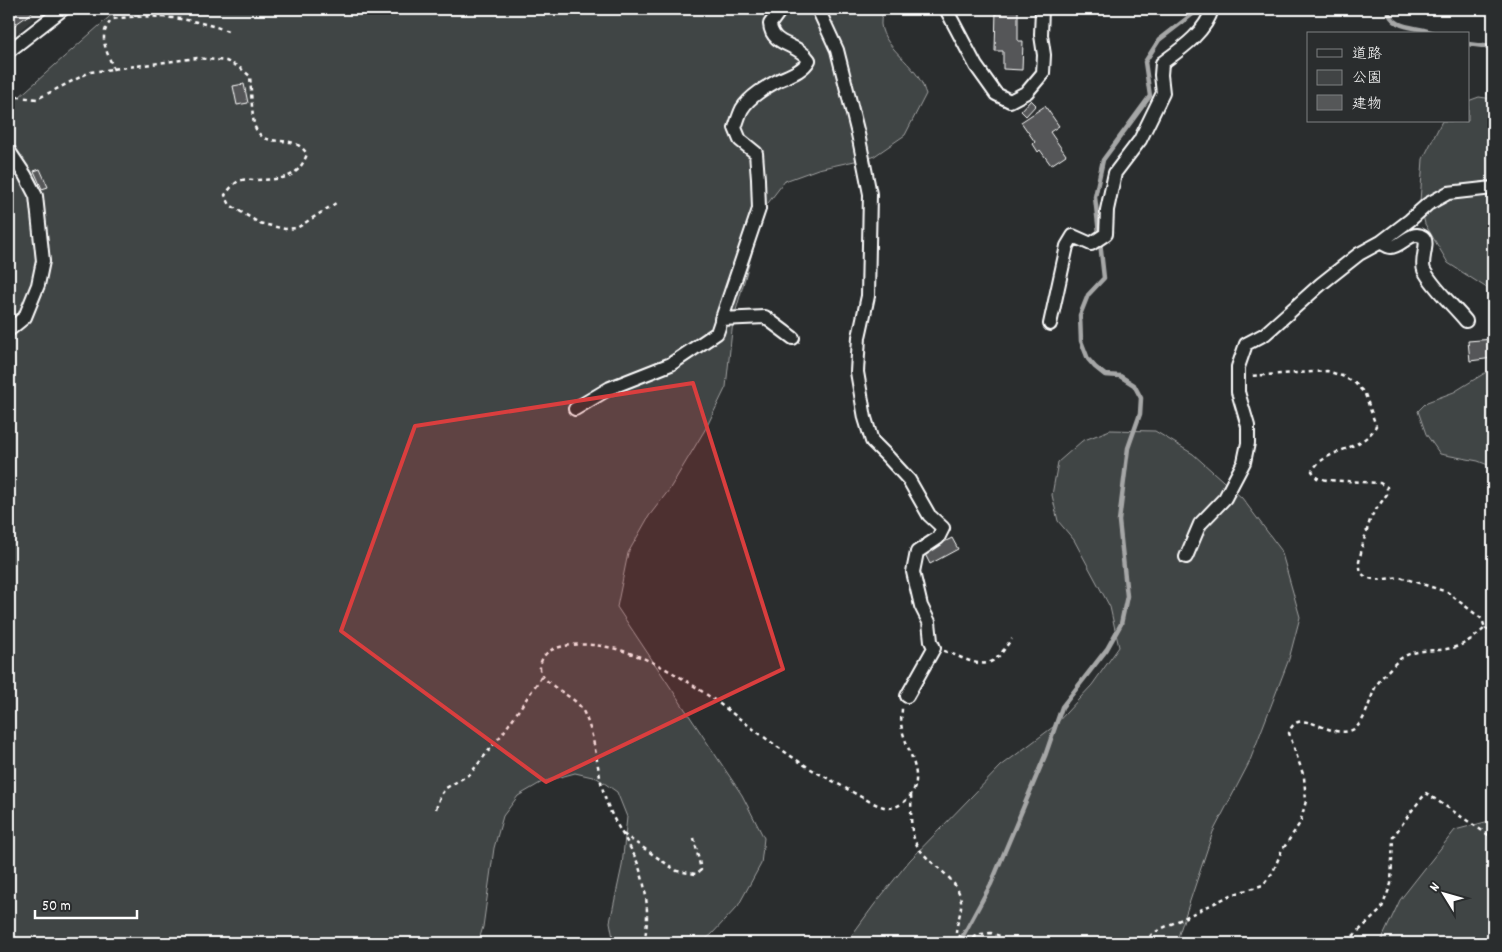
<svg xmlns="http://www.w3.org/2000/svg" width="1502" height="952" viewBox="0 0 1502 952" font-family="Dekko,'Klee One',sans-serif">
<rect width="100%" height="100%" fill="#2a2d2e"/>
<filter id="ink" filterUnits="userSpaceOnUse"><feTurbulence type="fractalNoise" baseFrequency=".02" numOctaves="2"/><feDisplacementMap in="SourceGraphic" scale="10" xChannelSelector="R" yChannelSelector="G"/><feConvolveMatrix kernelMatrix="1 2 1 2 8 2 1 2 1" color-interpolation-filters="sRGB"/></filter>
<g filter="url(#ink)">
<path fill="#373a3b" d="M9,9H46L9,39Z"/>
<path fill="#414445" stroke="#a0a2a2" d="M118,9H885C868,37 909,58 920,80C923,84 924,90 926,94L905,135L873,157L818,169L785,181L765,207L733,321L726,387L706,428L669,490L649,516L628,553L617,607L742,795L764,838L761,864L738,906L711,935L700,943H614L610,922L622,866L627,817L617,792L597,778L575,773L542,782L518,796L503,816L494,848L483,927L478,943H9V106Z
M1479,97L1493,99V292L1448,263L1425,224L1420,202L1423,159L1442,121H1468V101Z
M1493,368V467L1478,461L1440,454L1426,434L1418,411L1427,402L1454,392Z
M1110,430L1155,431L1193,454L1242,498L1281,550L1300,617L1289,659L1249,763L1213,832L1176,943H846L874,905L910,860L1001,766L1053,727L1092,685L1119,647L1110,607L1074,540L1058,521L1052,495L1058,462L1082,441Z
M1493,820V943H1380L1400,900L1455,830Z"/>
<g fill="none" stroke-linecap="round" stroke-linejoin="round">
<path stroke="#a6a7a7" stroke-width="4.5" d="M1387,9C1394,32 1418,25 1436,34
M1468,44L1491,47L1493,51
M1493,75L1489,94L1493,101
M959,943L991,884L1045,756L1062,707L1107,649L1121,624L1127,596L1119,521L1128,448L1140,414L1141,398L1134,385L1120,376L1105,375L1095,367L1088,359L1081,341L1080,315L1088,295L1104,278L1095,197L1103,160L1150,96L1145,62L1159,40L1194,13L1195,9"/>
</g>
<path fill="#555758" stroke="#fff" d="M9,9H30L33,12L9,29Z
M996,9H1018V41H1023L1022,70L1003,69V51H995Z
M244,84L248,103L237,105L233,86Z
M1031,100L1036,105L1026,116L1021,111Z
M1045,106L1059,126L1050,132L1066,155L1051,165L1040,150L1038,152L1033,144L1035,142L1021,122Z
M40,169L48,187L42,189L34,171Z
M1493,339V358L1470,361L1468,341Z
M952,538L958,549L930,564L924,552Z"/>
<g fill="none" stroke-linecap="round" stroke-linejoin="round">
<g stroke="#fff" stroke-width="16">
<path id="street" d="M818,9L837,50L858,134L870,194L868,296L859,337L857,372L865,418L872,441L887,456L909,480L929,515L943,528L938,538L917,552L913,572L921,606L929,622L931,641L934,648L907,696
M946,9L976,66L996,94L1010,101L1027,92L1043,73L1044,55L1041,35L1042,9
M9,51L63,9
M9,151L25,175L36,196L43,261L38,285L25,317L9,330
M1381,242C1384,244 1387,247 1391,247C1401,247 1412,229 1423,237C1430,242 1420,260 1424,270C1433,288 1454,306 1466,321
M721,319L765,317L793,338
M1050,324L1067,246L1073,236L1091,244L1106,234L1107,210L1115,173L1140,140L1163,93L1161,75L1162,63C1181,49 1206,32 1212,9
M575,409L610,388L671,364L717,333L759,209L758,179L756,153L740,140L735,128C737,122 739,115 742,109C750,96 766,87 779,80C790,75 803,71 809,60C797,42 772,47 770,24L781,9
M1186,557L1200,524L1225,498L1244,462L1248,443V426L1238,392V367L1246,344L1265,334L1321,284L1359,254L1381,242L1410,220L1428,204L1448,193L1493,188"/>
</g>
<path stroke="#fff" stroke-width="2.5" stroke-dasharray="4 4" stroke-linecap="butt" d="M114,70C107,51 96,35 113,19C152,13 192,18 228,31
M9,96L37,99L90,72L197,58L226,61L239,67L250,76C251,86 252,121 255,127C266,152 292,130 307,154C297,181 280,179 254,180C251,180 246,179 242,180C235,181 229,190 225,195L230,205L259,223L285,229L297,228L336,203
M1485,628L1493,633
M944,651C958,655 981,670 994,660C1002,655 1006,645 1012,639
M911,795C912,810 909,827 915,841C924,864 958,874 961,901C962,913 956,923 956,934L966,940L973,938L981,934L991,933L1000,936
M436,809L440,796L446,788L470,774L503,733L542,676
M623,834L677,871L696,874L701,870L694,838
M644,943C650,915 647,884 635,857C625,836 610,817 604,794C596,766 596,735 582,709C573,693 533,683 541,662C545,649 558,647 571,645C612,641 653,660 688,682C730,709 768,743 811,769C823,776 835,782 847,789C858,795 877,807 889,808C897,808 905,802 910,796C926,776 906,749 902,729C900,722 902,714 902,708
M1145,943L1152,934L1161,929L1231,895L1263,885L1273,872L1281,852L1300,823L1306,801L1304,777L1289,733C1298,703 1331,742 1354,729C1366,721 1369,701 1375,688C1381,677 1391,667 1400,659C1414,648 1436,652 1452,648C1465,645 1476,636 1485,628L1482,619L1447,592L1400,577L1376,580L1366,577L1361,573L1359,562L1363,543L1371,517L1387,494V487L1380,483L1327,480L1317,478L1312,471C1325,448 1362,452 1376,426L1365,394L1355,383L1342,376L1327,371L1249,376
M1349,943L1351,938L1381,910L1391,884L1393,837L1413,809L1426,793L1493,838"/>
<use href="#street" stroke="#2a2d2e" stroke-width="12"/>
</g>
</g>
<path fill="#da3e3e" fill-opacity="0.2" stroke="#da3e3e" stroke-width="4" stroke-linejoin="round" d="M693,383L783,669L546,782L341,631L415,426Z"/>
<rect width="1502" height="952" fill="none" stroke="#2a2d2e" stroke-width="30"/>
<rect x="15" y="15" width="1472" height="922" fill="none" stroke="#fff" stroke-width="2" filter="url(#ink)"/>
<rect x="1307" y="32" width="162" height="90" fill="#2a2d2e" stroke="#7f8182"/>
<rect x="1317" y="49" width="25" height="8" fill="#2a2d2e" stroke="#7f8182"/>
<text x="1352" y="58" font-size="15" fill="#ffffff">道路</text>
<rect x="1317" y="70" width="25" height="15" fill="#414445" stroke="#7f8182"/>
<text x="1352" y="82" font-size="15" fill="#ffffff">公園</text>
<rect x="1317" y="95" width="25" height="15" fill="#555758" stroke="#7f8182"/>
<text x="1352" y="108" font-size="15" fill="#ffffff">建物</text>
<g transform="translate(1444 894) rotate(307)" stroke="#2a2d2e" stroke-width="4" paint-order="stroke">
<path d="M0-4L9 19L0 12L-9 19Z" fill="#ffffff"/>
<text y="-8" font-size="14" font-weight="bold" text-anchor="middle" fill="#ffffff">N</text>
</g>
<path d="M35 910v8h102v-8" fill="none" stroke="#ffffff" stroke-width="2.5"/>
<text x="42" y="910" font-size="15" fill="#ffffff" stroke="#2a2d2e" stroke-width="4" paint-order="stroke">50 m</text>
</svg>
